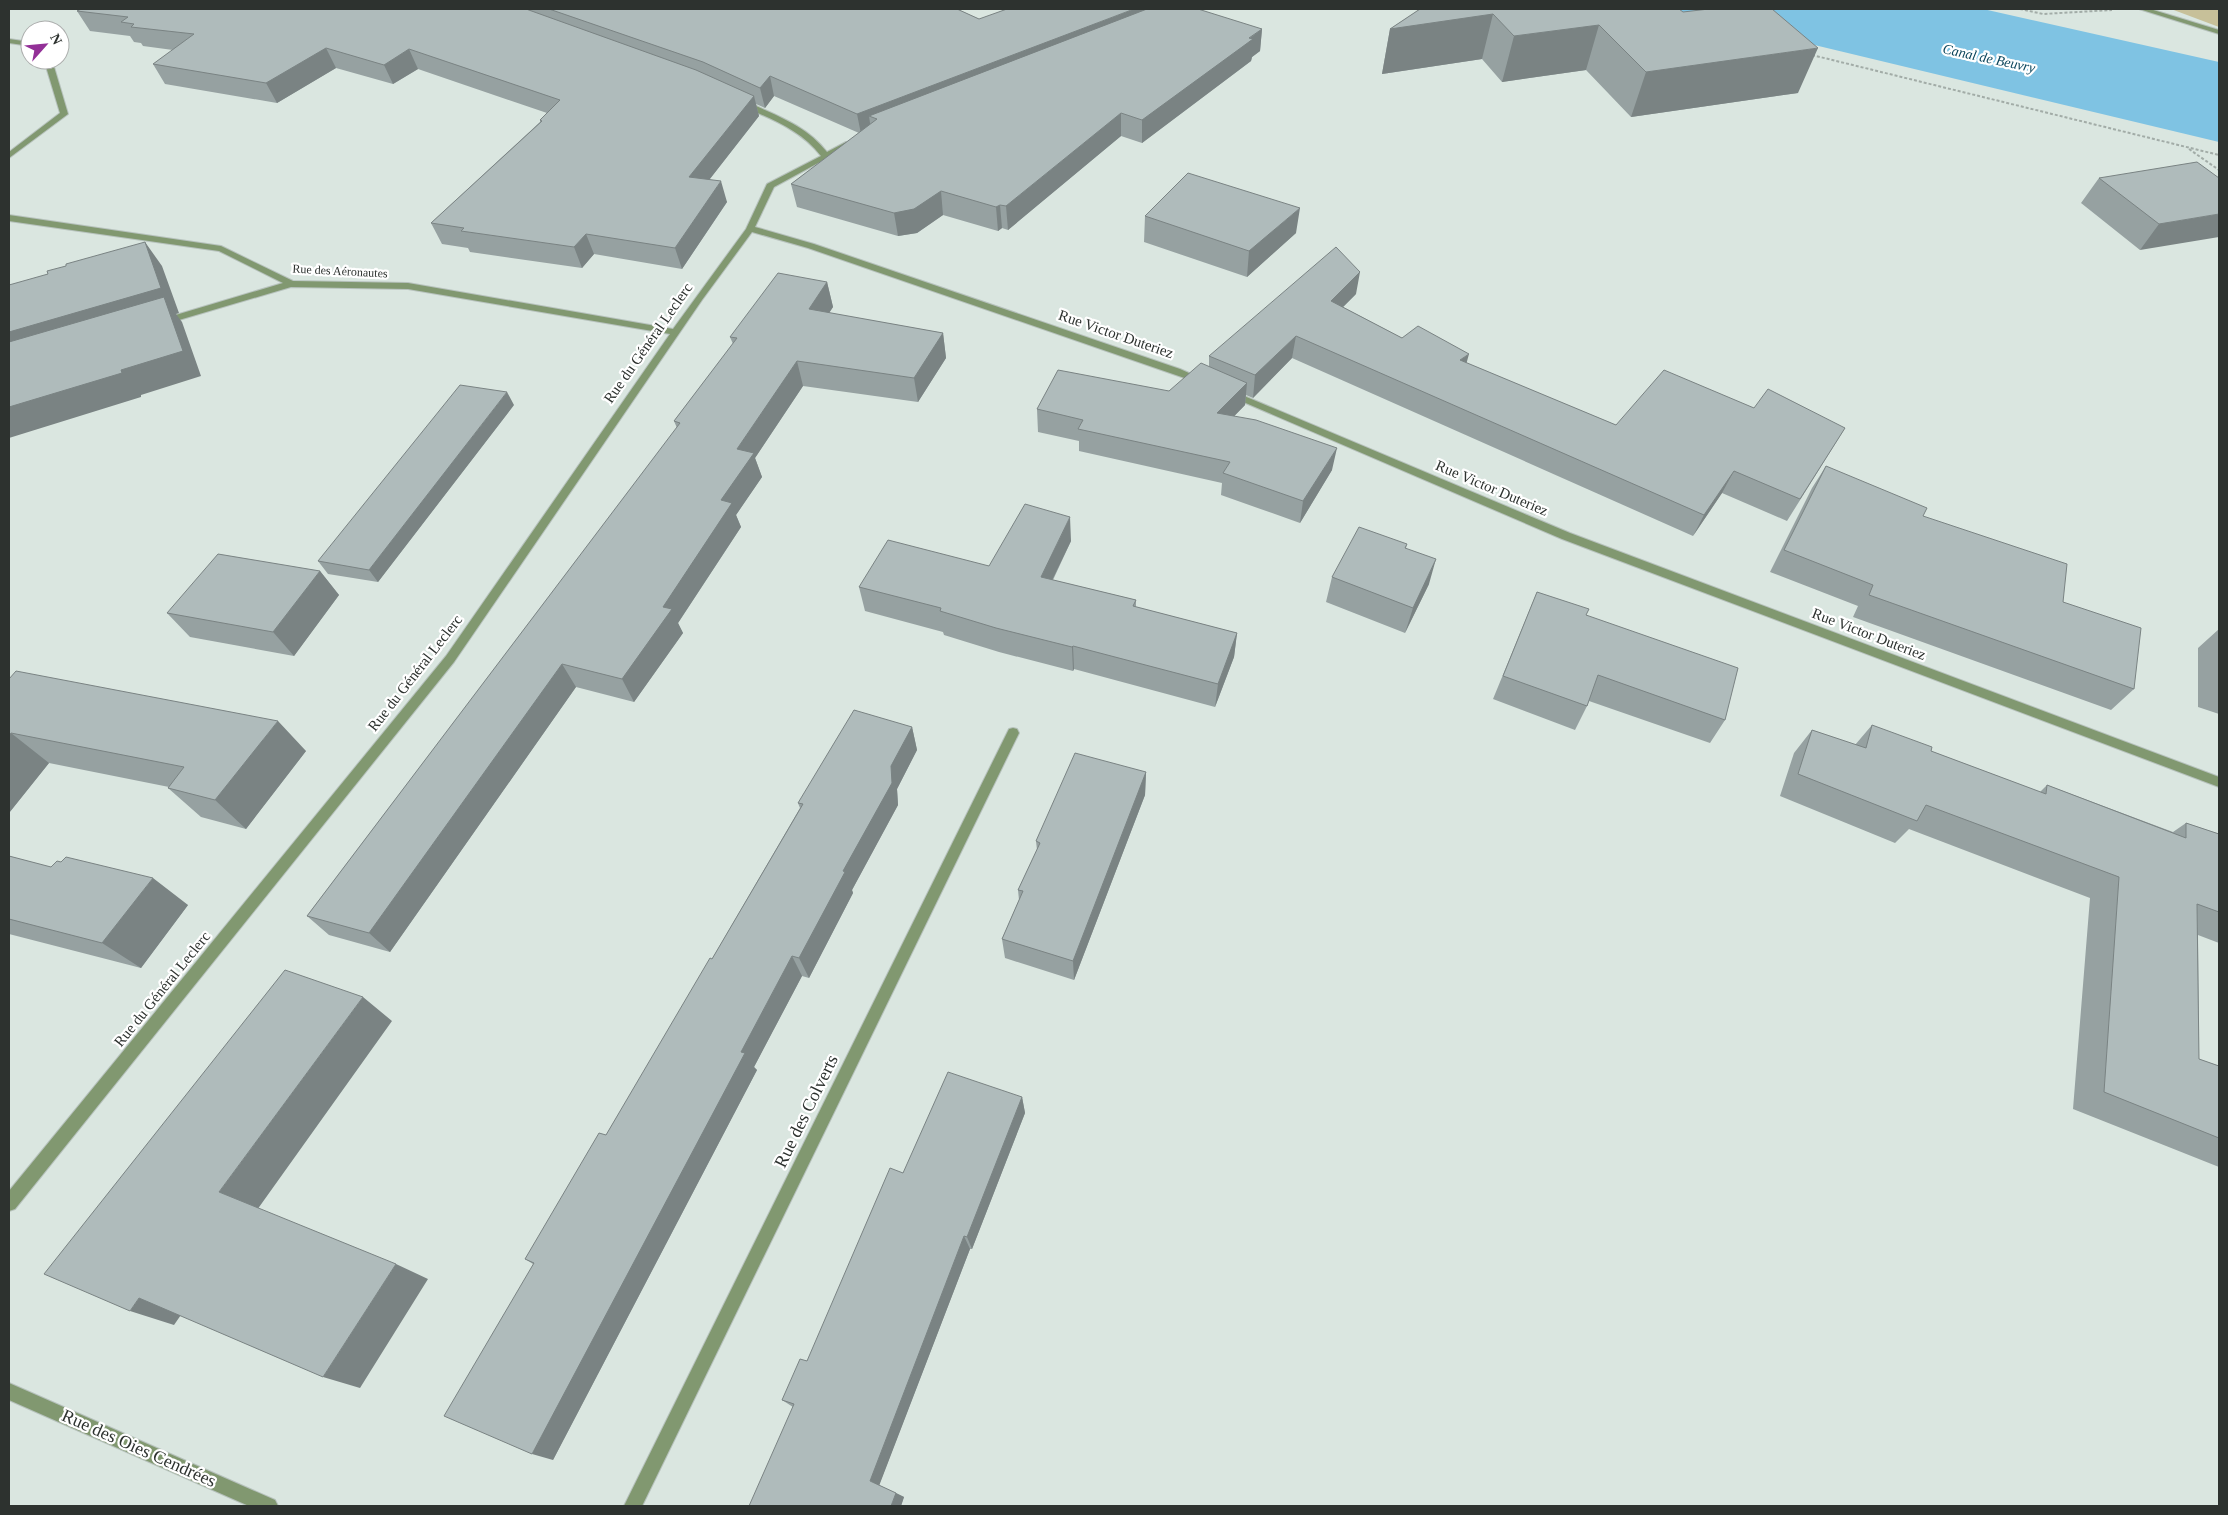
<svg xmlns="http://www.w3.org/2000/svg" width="2228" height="1515" viewBox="0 0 2228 1515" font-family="Georgia,serif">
<rect width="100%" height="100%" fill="#dae6e0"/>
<path fill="#c7c099" d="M2171,9H2219V27Z"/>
<path fill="#7fc3e3" d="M1664,9H1983L2219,62V142Z"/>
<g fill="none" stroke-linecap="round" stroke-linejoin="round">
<g stroke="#b7c2bd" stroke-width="2">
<path id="minor" d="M2139,9H2150L2219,30V34Z
M9,39L30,42V46L9,43Z
M44,60H52L68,114L9,158V152L60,113Z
M739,101H745C775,115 806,125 827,152L846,142L853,144L774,187L755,227L814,244L1180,369L1207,381L1202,384L1199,383L808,248L752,232L702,300L454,662L15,1209L9,1211V1191L446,656L670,334L408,289L291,287L162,325L157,322L159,320L283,283L219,251L9,221V215L221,246L293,281L408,283L673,329L746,229L767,184L821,156C800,129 769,118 739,105Z
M1230,390L1570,533L2219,777V787L1562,539L1227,395V391Z
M1013,728L1017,729L1019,733L642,1506H624L1007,733L1009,729Z
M9,1383L275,1500L278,1506H249L9,1400Z"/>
</g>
<path stroke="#a2aca7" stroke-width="2" stroke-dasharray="3 2" stroke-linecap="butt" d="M2020,9L2043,14L2112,10
M1812,55L2219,155
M2189,149L2219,170"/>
<use href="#minor" fill="#819870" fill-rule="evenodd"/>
</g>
<path fill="#96a1a1" d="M81,9H957L979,19L1262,29L1260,51L1252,57L1251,61L1142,143L1121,136L1008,230L1002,228L998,231L943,215L917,233L898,236L797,207L791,184L859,133L774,96L765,108L756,104L759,116L709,180L727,202L682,269L594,254L582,268L470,252L468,248L442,244L431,223L540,122V120L547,113L418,69L393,84L336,68L277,103L165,84L153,64L173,50L143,46L141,43L134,42L130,36L90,31L77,11Z
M1420,9L1683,12L1798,93L1631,117L1586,70L1502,82L1482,59L1382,74L1390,29Z
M2099,178H2219L2140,250L2081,203Z
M1145,216L1296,233L1247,277L1144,242Z
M827,282L833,307L829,313L943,333L946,358L918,402L803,386L755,458L762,477L736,515L741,527L678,623L683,633L634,702L576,687L390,952L329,935L307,916L677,428L674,421L733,344L730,337Z
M1356,294L1343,307L1402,338L1466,363L1616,425L1754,408L1845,428L1787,521L1722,493L1693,536L1292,358L1253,398L1246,395L1245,405L1234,416L1332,470L1300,523L1221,495L1222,483L1079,451V441L1038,432L1037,409L1169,391L1209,366V356Z
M514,405L378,582L328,574L318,561Z
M1826,466L2063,602L2134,689L2111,710L1853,617L1858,606L1770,572L1812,488Z
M1071,541L1053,580L1136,600V607L1237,633L1234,657L1215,707L1074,669L1073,671L999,652L944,635L943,632L865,611L859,587L989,566Z
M1407,544L1406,548L1429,584L1405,633L1326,602L1332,577Z
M320,571L339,595L294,656L190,637L167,613Z
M1537,592L1586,615L1725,720L1710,743L1589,701L1587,706L1575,730L1493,699Z
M2219,629V714L2198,707V648Z
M9,679L306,751L246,829L201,817L168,788L169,787L49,763L9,813Z
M1872,725L1931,751L2040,792L2047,785L2173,832L2186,823L2219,834V943L2198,935L2199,1059L2219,1066V1167L2073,1109L2090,898L1909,829L1895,843L1780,796L1794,753L1812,730L1855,745Z
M912,727L917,750L897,789L898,805L852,890L853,893L809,978L802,976L754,1067L757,1070L553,1460L533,1264L525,1259L606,1135L712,959L800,808L798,803Z
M1146,772L1145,795L1074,980L1005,958L1002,939L1019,900L1018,890L1037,850L1036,841Z
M9,856L188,905L141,968L9,934Z
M1022,1097L1025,1113L972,1249H970L879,1485L904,1497L901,1506L793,1407L782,1400L807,1361L903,1173Z"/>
<path fill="#7a8383" d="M1134,9H1158L869,116L871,130L861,134L857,114Z
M1493,14L1482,59L1382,74L1390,29Z
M1599,25L1586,70L1502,82L1514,36Z
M1262,29L1260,51L1252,57L1251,61L1142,143V120Z
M326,48L336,68L277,103L266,83Z
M1818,48L1798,93L1631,117L1646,72Z
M409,49L418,69L393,84L384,65Z
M770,76L774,96L765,108L760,88Z
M754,96L759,116L695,198L689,177Z
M1121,113V136L1008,230L1006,206Z
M721,181L727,202L682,269L675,248Z
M941,191L943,215L917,233L898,236L894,213Z
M1000,205L1002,228L998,231L996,207Z
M1300,208L1296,233L1247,277L1249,251Z
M2219,214V237L2140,250L2159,224Z
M586,234L594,254L582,268L574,247Z
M145,242L162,266L179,313L176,314L182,322L201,376L141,395V397L9,438V332Z
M1360,272L1356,294L1327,323L1331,301Z
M827,282L833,307L815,334L809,309Z
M943,333L946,358L918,402L914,378Z
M1296,336L1292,358L1253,398L1255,375Z
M1469,354L1463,376L1460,360Z
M797,361L803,386L755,458L762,477L736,515L741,527L678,623L683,633L634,702L622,679L663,607L721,500L737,449Z
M1247,383L1245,405L1215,436L1217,413Z
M507,392L514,405L378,582L369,570Z
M1337,448L1332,470L1300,523L1303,501Z
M1734,471L1722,493L1693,536L1704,515Z
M1070,517L1071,541L1042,601L1041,577Z
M1436,559L1429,584L1405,633L1413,608Z
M320,571L339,595L294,656L273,632Z
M1237,633L1234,657L1215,707L1218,684Z
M1073,646L1074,669L1073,671L1072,647Z
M562,664L576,687L390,952L369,933Z
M278,721L306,751L246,829L215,800Z
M912,727L917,750L897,789L898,805L852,890L853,893L809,978L799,958L843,871L891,766Z
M11,733L49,763L9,813V736Z
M1146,772L1145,795L1074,980L1073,961Z
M153,878L188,905L141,968L102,943Z
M792,956L802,976L754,1067L757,1070L553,1460L532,1454L741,1052Z
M363,997L392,1021L257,1210L219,1192Z
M1022,1097L1025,1113L972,1249L967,1237Z
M964,1236L970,1249L879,1486L870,1481Z
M396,1264L428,1279L360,1388L323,1377Z
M139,1298L183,1312L174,1325L130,1311Z
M896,1493L904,1497L901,1506H891Z"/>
<path fill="#afbbbb" stroke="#7a8383" d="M81,9H526L696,70L754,96L689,177L721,181L675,248L586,234L574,247L461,231L464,228L431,223L542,121L540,120L560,100L409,49L384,65L326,48L266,83L153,64L194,34L131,27L134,24L121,22L128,17L77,11Z
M549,9H957L979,19L1007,9H1134L857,114L770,76L760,88L703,62Z
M1147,9H1198L1262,29L1249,38L1253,39L1142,120L1121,113L1006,206L1000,205L996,207L941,191L914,209L894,213L791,184L877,119L869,116Z
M1420,9H1679L1683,12L1709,9H1772L1818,48L1646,72L1599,25L1514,36L1493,14L1390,29Z
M2197,162L2219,178V214L2159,224L2099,178Z
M1188,173L1300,208L1249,251L1145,216Z
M145,242L161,288L9,332V285L48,274L47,271L66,266V264Z
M1336,247L1360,272L1331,301L1402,338L1418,326L1469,354L1460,360L1616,425L1664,370L1754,408L1768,389L1845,428L1800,499L1734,471L1704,515L1296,336L1255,375L1209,356Z
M778,273L827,282L809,309L943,333L914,378L797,361L737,449L754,453L721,500L732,503L663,607L672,609L622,679L562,664L369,933L307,916L680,423L674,421L737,338L730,337Z
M164,297L183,351L121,370L122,373L9,407V342Z
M1201,363L1247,383L1217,413L1256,420L1337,448L1303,501L1223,473L1230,462L1078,429L1083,420L1037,409L1058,370L1169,391Z
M460,385L507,392L369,570L318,561Z
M1826,466L1927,508L1923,516L2067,564L2063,602L2141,628L2134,689L1869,595L1873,585L1784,550Z
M1025,504L1070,517L1041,577L1136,600L1133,606L1237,633L1218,684L1073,646L1072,647L996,628L940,611L941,608L859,587L888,540L989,566Z
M1359,527L1407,544L1405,548L1436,559L1413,608L1332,577Z
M218,554L320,571L273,632L167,613Z
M1537,592L1589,609L1586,615L1738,668L1725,720L1598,675L1587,706L1503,676Z
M16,671L278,721L215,800L168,788L184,767L11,733L9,736V679Z
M854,710L912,727L891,766L892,783L843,871L845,872L799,958L792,956L741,1052L745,1053L532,1454L444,1416L534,1263L525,1259L599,1133L606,1135L710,958L712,959L803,804L798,803Z
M1872,725L1932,747L1931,751L2046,794L2047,785L2186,838V823L2219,834V912L2197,904L2199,1059L2219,1066V1138L2104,1092L2119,877L1926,805L1917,821L1798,774L1812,730L1866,748Z
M1075,753L1146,772L1073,961L1002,939L1023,891L1018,890L1040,843L1036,841Z
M9,856L51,867L57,861L61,862L66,857L153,878L102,943L9,919Z
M285,970L363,997L219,1192L396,1264L323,1377L139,1298L130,1311L44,1274Z
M948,1072L1022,1097L967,1237L964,1236L870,1481L896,1493L891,1506H749L794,1404L782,1400L800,1359L807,1361L890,1168L903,1173Z"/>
<g text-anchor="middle" stroke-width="4.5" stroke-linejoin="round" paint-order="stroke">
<g font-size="12" fill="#2d322f" stroke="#fff">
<text transform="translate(340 271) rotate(3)" y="4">Rue des Aéronautes</text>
</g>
<g font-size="14" font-style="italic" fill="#0b455b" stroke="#fff">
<text transform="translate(1989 58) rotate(12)" y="5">Canal de Beuvry</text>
</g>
<g font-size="15" fill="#2d322f" stroke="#fff">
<text transform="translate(1116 334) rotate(19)" y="5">Rue Victor Duteriez</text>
<text transform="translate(648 343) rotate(-55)" y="5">Rue du Général Leclerc</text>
<text transform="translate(1492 488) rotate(23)" y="5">Rue Victor Duteriez</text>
<text transform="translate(1869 634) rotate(21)" y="5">Rue Victor Duteriez</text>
<text transform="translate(415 673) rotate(-52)" y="5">Rue du Général Leclerc</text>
<text transform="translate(162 989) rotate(-51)" y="5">Rue du Général Leclerc</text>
</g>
<g font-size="18" fill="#2d322f" stroke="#fff">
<text transform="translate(806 1111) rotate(-64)" y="6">Rue des Colverts</text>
<text transform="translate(139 1448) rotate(24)" y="6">Rue des Oies Cendrées</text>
</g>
</g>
<rect width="2228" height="1515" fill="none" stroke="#2d322f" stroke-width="20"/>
<g transform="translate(45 45) rotate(63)"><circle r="24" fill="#ffffff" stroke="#abadac"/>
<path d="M0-4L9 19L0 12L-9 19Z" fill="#933097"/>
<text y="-8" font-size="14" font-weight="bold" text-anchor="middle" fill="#2d322f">N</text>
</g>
</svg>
